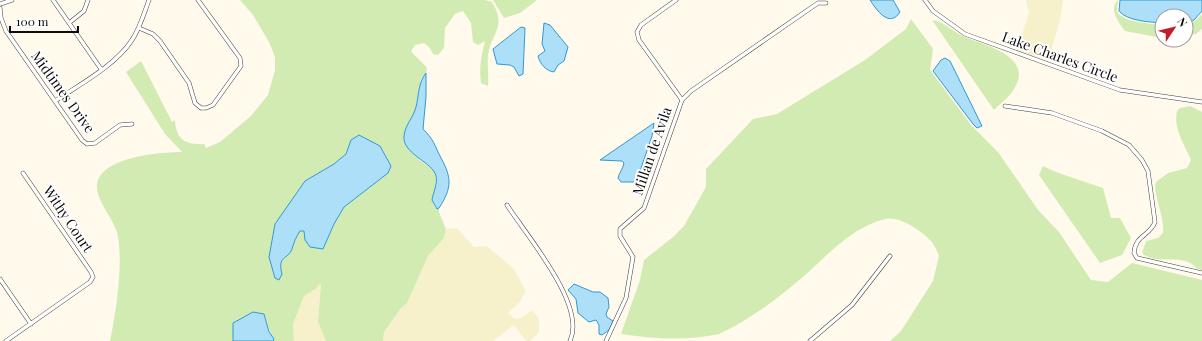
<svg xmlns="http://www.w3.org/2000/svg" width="1202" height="341" viewBox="0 0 1202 341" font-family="'Playfair Display',serif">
<rect width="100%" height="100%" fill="#fffaeb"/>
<path fill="#f6f1ca" d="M1026,0H1063L1060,20L1048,61L1017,50L1029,12Z
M457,228L474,247L487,246L514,269L526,291L519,303L508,313L515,319L521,318L532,310L539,318V332L530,341H526L514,325L493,341H383L384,332L401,308L407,303L423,266L428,256L444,238L446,229Z
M321,282L318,322L326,341H294L293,324L304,296Z"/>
<path fill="#d2ebb3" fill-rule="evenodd" d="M240,0H485L492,2C507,27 492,31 488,55C487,64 489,76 488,86L481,83C479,68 481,56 485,41L478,45L473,42L471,23L463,11L455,14L445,28L444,48L438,55L433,54L429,47L424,43L415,45L411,51C416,58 422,61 427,68L426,73L421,79L416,108L412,119L406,127L404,136C408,143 411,151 417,157C422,164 431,165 435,174C439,183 430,193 435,208H439V212L446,229L444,238L428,256L407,303L401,308L384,332L383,341H326L318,322L321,283L315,289L304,296L293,324L294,341H273L264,314C253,310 244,318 233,323V341H110C116,313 124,260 117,232C113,219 98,202 97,188C95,157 161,152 182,152L165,134L126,72L141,61L172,122L175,120C176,139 185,145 204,144L206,148L220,142L251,116L268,95L275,70V57L269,42L253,15ZM364,137C378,148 384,148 391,166L388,173L344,207L334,223L323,249L310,246L305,240L304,231H300C296,237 294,242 292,249C288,260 277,255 282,274L272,267L269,257L275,224L305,181L334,164L346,154L351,140Z
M493,0H537L520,13L504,18Z
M1118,0C1118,4 1116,10 1118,13C1123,22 1153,24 1162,25V38L1125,31C1119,23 1108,9 1118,0Z
M1202,14V29L1196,34L1186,36V26L1195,21Z
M911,19L933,49L930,70L971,125L998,152L1038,210L1059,232L1091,280L1108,282L1132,263L1202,280V341H890L901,331L933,281L939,256C937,251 934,244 930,240C920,230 900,216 885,219C852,227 828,255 804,276C780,297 748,321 719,334C687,341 653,339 621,334L640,280L644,260L673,237L684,226L706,187V169L753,119L777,114L865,60L906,29Z
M932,20C945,22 953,32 965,37C984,45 1033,56 1015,87C1011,96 1001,103 994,110Z
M1190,106L1202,112V270L1197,269C1184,251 1157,267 1142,253L1146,241L1158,238L1163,233C1165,217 1152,192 1156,182L1168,173L1187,168L1191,160C1184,143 1173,129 1177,111L1180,108Z
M1043,166C1060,175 1084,181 1103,188L1111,218H1120L1131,238L1122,255L1100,263L1039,175Z"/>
<path fill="#addff9" stroke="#3099d4" d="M870,0H893L900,12C889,29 876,9 870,0Z
M1120,0H1202V11L1194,20L1186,24V16H1162V23C1150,22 1127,21 1119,11Z
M544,23L550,25L568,47L564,61L558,65L554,72C546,71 540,64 538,56L545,51L542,44Z
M521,27L525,28L523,74L519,76L514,67L510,65L497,64L493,49Z
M945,58L950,61L982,126L977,128L973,124L933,71L941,60Z
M426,73V97L423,129C434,140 434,144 441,158C452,178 452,188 439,208L437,209L432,200C433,193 438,183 436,176C433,162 402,154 404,136C405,125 413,118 416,107C419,95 418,83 426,73Z
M654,123L652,136L637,180L633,182H621L618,178C619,173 623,169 624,163L622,161L600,160Z
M359,135L380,146L391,166L388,173L344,207L334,224L323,249L310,247L305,240L304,231H300C296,237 294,242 292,249C288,260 277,255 282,274L279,280L275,278L269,257L275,224L305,181L334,164L346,154L351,140Z
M574,284L593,292H600L608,298L609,307L606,314L607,317L613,321L609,330L602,335L599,334V325L596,320L589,322L578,313L576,299L568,290Z
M253,312L264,314L269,332L274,339L273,341H233V323Z"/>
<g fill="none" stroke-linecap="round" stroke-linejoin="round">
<g stroke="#3f3f3f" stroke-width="4.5">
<path id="street" d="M53,0L101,69
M676,0L641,25L637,32L639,40L682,100
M925,0L933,11L965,34L1120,90L1202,102
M0,4L12,0
M0,8L1,18L6,31L82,140L87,144L95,143L120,125L132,124
M69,23L84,11L88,0
M139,28L153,34L160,41L189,83L195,103L201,108H206L213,105L241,66L240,58L198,0
M55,101C79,85 116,65 132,40C140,28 144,13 149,0
M1005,106L1052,113L1102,131L1129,145L1142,160L1148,171L1155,222C1150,236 1135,235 1134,253L1137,258L1202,273
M507,205C526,235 587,305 570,341
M0,279L31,324
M6,341L90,282L93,277L91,272L23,173
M606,341L626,298L633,257L620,236V229L644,208L682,100L691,91L818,3H826
M810,341L852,305L890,256"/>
</g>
<use href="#street" stroke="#fff" stroke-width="3.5"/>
</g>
<g text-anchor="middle" stroke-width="4" stroke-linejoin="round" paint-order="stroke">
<g font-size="14" fill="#0c0c0c" stroke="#fff">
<text transform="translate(1060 57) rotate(20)" y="5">Lake Charles Circle</text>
<text transform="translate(63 92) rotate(54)" y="5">Midtimes Drive</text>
<text transform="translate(652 151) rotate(-71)" y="5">Millan de Avila</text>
<text transform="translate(68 219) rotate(56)" y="5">Withy Court</text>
</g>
</g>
<g transform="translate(1174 28) rotate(55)"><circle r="19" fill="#ffffff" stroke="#9e9e9e"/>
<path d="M0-3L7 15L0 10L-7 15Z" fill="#c21d2b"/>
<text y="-6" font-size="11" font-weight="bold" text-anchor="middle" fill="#0c0c0c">N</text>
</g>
<path d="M10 26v6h68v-6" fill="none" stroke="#0c0c0c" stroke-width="2"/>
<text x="16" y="26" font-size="12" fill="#0c0c0c" stroke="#ffffff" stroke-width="3" paint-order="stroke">100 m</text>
</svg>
